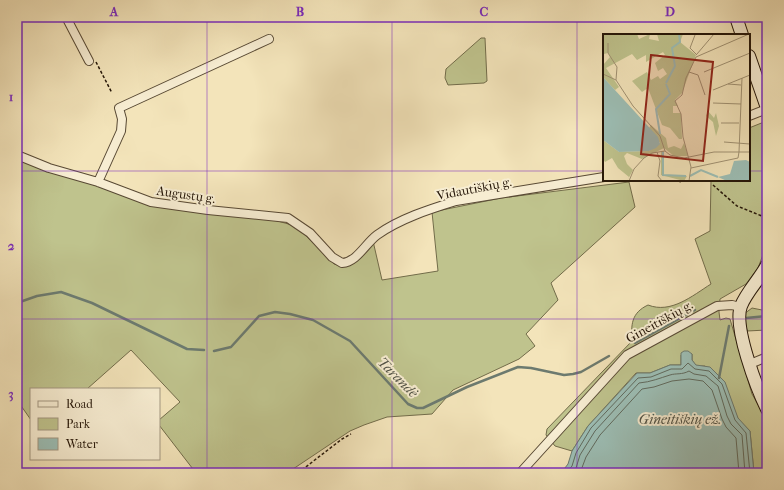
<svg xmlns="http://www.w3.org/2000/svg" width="784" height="490" viewBox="0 0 784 490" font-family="'IM FELL French Canon',serif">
<rect width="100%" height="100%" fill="#f3e4ba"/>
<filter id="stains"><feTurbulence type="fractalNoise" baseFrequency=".005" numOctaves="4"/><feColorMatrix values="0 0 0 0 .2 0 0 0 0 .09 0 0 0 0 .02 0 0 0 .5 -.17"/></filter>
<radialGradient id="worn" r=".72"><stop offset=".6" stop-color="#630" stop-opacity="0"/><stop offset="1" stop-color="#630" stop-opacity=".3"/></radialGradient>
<path fill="#bfc38d" stroke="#726c4a" d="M481,38H485L487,81L484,83L448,85L445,78L446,69Z
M764,122L767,132V244L758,268L746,284L720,299L719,312L720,320L726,318L730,319L752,394L767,420V473H754L750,431L738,419L731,402L705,366H696L692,360V354L681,355V365H670L650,373H636L588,426L572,451L555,446L546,435L547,429L632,341C631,325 631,313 648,305C671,314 692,296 711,284L695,239L710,231L711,180H749V128Z
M17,158L151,205L274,220L292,225L301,231L334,264C350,270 363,251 373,241L382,280L438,271L432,212L501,198L629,182L635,207L551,283L558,300L526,334L535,346L519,359L453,390L432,414L387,417L364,425L350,431L287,473H196L159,425V420L180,402L131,350L87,389H31V420L17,400Z
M752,308L767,311V330L747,331L744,314Z"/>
<path fill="#9cbeb5" stroke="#6c7a6f" d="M684,351H688L692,354V360L696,365L710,367L725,382L738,418L750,431L754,473H561L568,464L572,451L588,426L637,373H650L670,365H681V353Z"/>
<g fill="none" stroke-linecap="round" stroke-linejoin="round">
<path stroke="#606a5e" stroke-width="1" d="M566,473L572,466L576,453L591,428L638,378L651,377L671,369H682L688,363L695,369L709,371L722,384L735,420L746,433L750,473
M572,473L576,468L580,455L595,431L639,383C651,382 660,378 670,375C676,373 682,375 689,371L694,374L706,376L718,386L727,416L731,424L742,435L745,473
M580,473L586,457L600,435L642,389L654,387L672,381L689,379L703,381L712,390L722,419L726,427L736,438L739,473"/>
<path stroke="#6c7a6f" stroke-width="2.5" d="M17,303L37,296L61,292L92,303L187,349L204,350
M746,318L767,316
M635,343L695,310
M214,351L231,347L259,316L275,312L290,314L313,320L350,341L408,404L417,408H423L467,387L518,367L531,368L564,375L573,374L581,372L609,356
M719,378L729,326"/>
<g stroke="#584934" stroke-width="10">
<path id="street" d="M66,17L89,61
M749,116L767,109
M17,155L49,168L98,182L151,202L208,210L288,218L310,233L332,257L342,263C357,262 365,244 377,235C399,219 430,209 456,201L604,177
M98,182L121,131L122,119L119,108L269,39
M750,364L767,357
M520,473L627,355L717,306L732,305L740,307"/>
</g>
<g stroke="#241507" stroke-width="14">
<path id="secondary" d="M736,17L742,35
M749,56L767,108
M767,265C760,279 747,291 741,306C733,326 757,389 767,409"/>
</g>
<path stroke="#241507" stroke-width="1.5" stroke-dasharray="3 2" stroke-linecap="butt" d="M96,62L112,93
M673,180L682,182
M713,185L737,206L767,218
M298,473L342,439L351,434"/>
<use href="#street" stroke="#f7edd2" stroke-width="8"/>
<use href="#secondary" stroke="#f7edd2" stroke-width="12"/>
</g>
<path fill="none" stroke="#7b2cbf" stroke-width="1" stroke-opacity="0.55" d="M207,17V473M392,17V473M577,17V473M17,171H604M749,171H767M17,319H767"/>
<g text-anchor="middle" stroke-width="4" stroke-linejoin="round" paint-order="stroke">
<g font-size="13" fill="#241507" stroke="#f7edd2">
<text transform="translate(474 188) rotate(-11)" y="5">Vidautiškių g.</text>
<text transform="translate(186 194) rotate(8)" y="5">Augustų g.</text>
<text transform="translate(659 321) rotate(-29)" y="5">Gineitiškių g.</text>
</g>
<g font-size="14" font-style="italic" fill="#4e5044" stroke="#f7edd2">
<text transform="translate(398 377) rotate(45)" y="5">Tarandė</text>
<text x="680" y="424">Gineitiškių ež.</text>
</g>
</g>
<g transform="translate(603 34)">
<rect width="147" height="147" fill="#f3e4ba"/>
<path d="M0,0H34L36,5L47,0L46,5L56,7L54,0H80L77,8L93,21L79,59L72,66L75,72H70V79H78L79,105H76L67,94L59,91L45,54L39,58L29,47L44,38L48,46L55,42L57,45L64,40L60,34L55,37L52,29L62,21L60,18L43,28V21L34,26L29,20L3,34L16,53L12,56L0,43V31L7,23L5,19L1,20L0,18ZM105,77L111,84L113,79L116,92L113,102L110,88L103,82ZM48,91L63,104L65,114L71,112L78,115L81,109L85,122H71L61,114L39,125L24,119L21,122L24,130L30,136L24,147L26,143L15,134L9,124L2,128L0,125V106L16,118L46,117L57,109L46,94ZM61,117V141L84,142L81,147L58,141V118Z" fill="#bfc38d"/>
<path d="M0,43L55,103L57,110L53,114L46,117L16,118L0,106ZM143,126L147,128V147H124L115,143L127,140L131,127Z" fill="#9cbeb5"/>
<path fill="none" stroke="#9cbeb5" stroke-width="2" d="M63,49L72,32L69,14L77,8L76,0M57,100L53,75L67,60L63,50M60,118V141L83,142M87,142L98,136L115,143"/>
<path fill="none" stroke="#a09172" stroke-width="1" d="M92,1L87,14L94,21M5,9V19L14,33L13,46M94,20L111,0M86,38L95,41L102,61M101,38L147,19M0,40L13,46L30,72L57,102L62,117L67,121L81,124L111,118H147M125,50L138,51M110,56L147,41M110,69L138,70M118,89H136M121,108L147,110M54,118L57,127L55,142L59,147M136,118L139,44M88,134L135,124L136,118M26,147L31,135L41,124L49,119L62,117M86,147L88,133L80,103L78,80L72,67L79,61L83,44L93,23L146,0"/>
<path fill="#8f2418" fill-opacity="0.15" stroke="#8f2418" stroke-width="2" d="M48,21L110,28L100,127L38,120Z"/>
<rect width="147" height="147" fill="none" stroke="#241507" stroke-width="2"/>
</g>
<rect width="784" height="490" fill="none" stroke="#f3e4ba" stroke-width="44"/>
<rect x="30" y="388" width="130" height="72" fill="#f7edd2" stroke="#a39781"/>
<rect x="38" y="401" width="20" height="6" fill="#f7edd2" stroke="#a39781"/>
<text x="66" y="408" font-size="12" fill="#241507">Road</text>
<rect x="38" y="418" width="20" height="12" fill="#bfc38d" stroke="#a39781"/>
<text x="66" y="428" font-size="12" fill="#241507">Park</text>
<rect x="38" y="438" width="20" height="12" fill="#9cbeb5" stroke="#a39781"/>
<text x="66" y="448" font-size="12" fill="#241507">Water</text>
<rect x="22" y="22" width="740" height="446" fill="none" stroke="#7b2cbf" stroke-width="1.5"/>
<g font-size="13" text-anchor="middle" font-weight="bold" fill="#7b2cbf">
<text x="114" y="16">A</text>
<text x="300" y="16">B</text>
<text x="484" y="16">C</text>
<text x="670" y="16">D</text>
<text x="11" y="101">1</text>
<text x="11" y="250">2</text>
<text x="11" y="398">3</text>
</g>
<rect width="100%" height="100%" filter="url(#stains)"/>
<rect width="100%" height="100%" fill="url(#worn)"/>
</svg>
